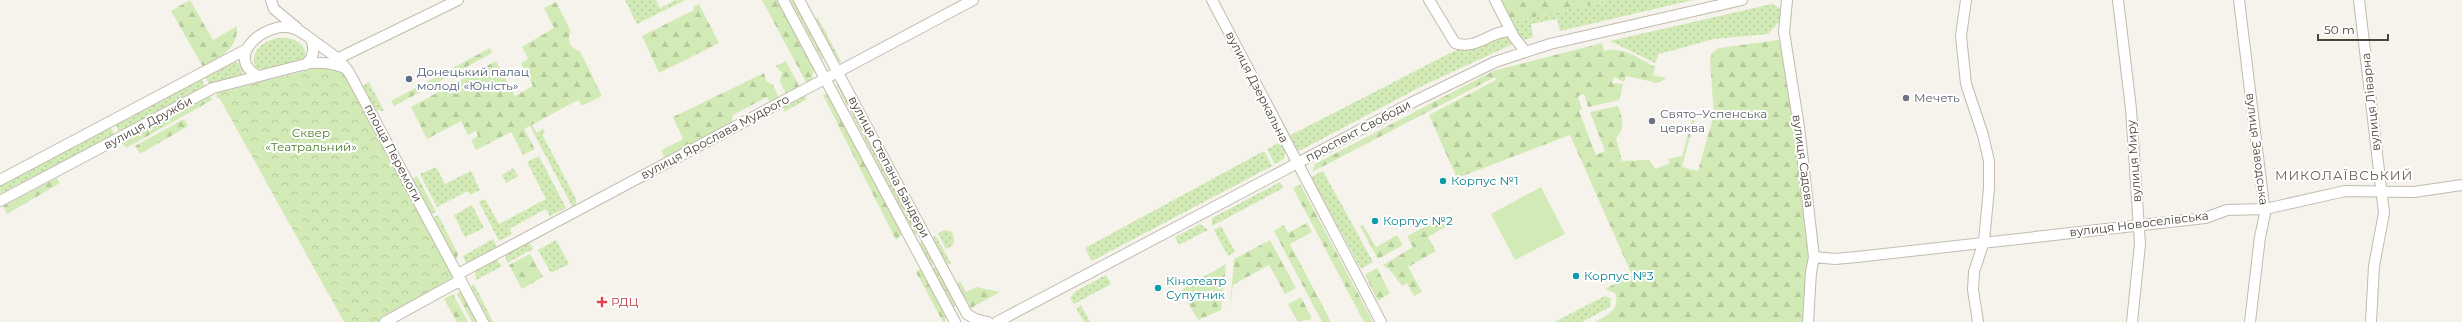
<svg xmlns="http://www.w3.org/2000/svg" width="2462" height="322" viewBox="0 0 2462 322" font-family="Montserrat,sans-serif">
<defs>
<pattern id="grass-dots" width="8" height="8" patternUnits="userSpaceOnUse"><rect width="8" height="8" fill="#d2eab5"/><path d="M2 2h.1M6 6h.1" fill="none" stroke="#b6ca9c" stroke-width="1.8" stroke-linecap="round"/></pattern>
<pattern id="forest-firs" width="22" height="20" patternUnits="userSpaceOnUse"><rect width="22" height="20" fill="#d2eab5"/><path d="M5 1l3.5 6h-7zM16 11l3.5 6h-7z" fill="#b6ca9c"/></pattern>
<pattern id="park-crowns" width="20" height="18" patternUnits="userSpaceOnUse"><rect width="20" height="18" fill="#d2eab5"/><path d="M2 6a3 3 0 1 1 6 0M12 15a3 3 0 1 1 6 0" fill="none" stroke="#b6ca9c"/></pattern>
</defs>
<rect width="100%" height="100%" fill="#f6f3ec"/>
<path fill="url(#grass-dots)" d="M625,0H656L660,8L676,0H685L637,24Z
M790,0H795L825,59H822Z
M1611,0H1693L1560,31L1557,19L1531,24L1533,37L1525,40L1520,37L1512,22Z
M1772,4L1781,9V20L1768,34L1714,39L1659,54L1655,63L1610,41Z
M818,18L842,63L838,62L816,19Z
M1501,35L1509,37L1513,44L1424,85L1301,150H1296L1287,137L1458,49H1469Z
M279,38C290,37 299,40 305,50V59L302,61L263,70L256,68C248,52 264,40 279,38Z
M234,61L242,65L243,71L241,77L209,84L205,76Z
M201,78L205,86L119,132L115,124Z
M369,82L384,111L376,110L362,86Z
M839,83L918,232L917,234H914L837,86Z
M805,94L807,99L784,112V105Z
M532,125L537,133L543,128L545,133L542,134L576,199V206L573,208L530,126Z
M110,126L115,135L0,194V185Z
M1281,142L1286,150L1284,159L1275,164L1267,149Z
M1264,151L1272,166L1092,261L1085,248Z
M539,156L566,208L550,216L546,209L509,229L512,234L499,241L479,202L485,199L499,224L546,199L527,162Z
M436,167L445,184L471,171L480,190L470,195L468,191L437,207L420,174Z
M513,168L518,176L506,183L502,175Z
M1323,171L1373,262L1361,269L1311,177Z
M1280,182L1283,188L1212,226V218Z
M472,205L484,228L465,237L454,215Z
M1200,224L1208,230L1179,245L1175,237Z
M1221,226L1235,252L1228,256L1214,230Z
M945,230L952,232L954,238L953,245L946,249L938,233Z
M935,235L951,263L947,265L933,239Z
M493,239L497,247L466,263L463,256Z
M556,240L569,264L551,273L538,250Z
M529,241L533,249L507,263L505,254Z
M921,242H924L935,264L931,266L919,245Z
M496,259L502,266L476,280L475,271Z
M936,266L957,304L953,307L932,268Z
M1106,275L1111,284L1074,304L1070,298L1076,291Z
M474,284L493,322H490L471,286Z
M1605,296L1611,299L1610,307L1582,322H1554Z
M1081,305L1090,322H1084L1076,308Z"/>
<path fill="url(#forest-firs)" d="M190,0L213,40L237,26C238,49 221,56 203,67L171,11Z
M762,0H778L814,68L811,81L807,84Z
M1500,0H1611L1512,22Z
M556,2L571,31C566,40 570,49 580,51L602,96L582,106L578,100L524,129L535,149L523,155L511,132L476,150L471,140L478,136L476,131L468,135L461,121L427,139L411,107L496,61L515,96L533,86L521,63L528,59L522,47L554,28L544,8Z
M699,4L719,43L659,73L642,36L694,10L693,7Z
M1778,40L1784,44L1810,255L1805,322H1595C1607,315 1621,309 1615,293L1605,289L1632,275L1570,135L1457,178L1429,115L1496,80L1495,77L1312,172L1315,164L1493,71L1602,43L1604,51C1623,46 1638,58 1655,67L1653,75L1667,78L1658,83L1626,76L1624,82L1614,77L1612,83L1623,84L1619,100L1588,107L1584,94L1578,96L1582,109L1579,111L1596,155L1605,151L1590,112L1618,106C1622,116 1626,129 1616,138L1622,161L1649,160L1655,169L1670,163L1668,159L1682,156L1693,117L1695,118L1682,167L1698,171L1714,114L1710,61L1712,53L1719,48Z
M490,48L492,53L394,106L391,101Z
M786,61L800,88L786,94L780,81L782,73L776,66Z
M764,73L766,81L773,85L779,98L770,103L767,97L733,115L732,123L664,159L662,150L683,139L673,117Z
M827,93L903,234L896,240L823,95Z
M210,96L212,100L126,148L122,143Z
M184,119L188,126L140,154L135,146Z
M417,176L436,212L431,214L412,179Z
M57,178L60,183L7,214L3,206Z
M1300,184L1373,322H1364L1293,188Z
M438,215L458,254L456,260L433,218Z
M1444,217L1452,223L1428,237L1436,251L1408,267L1422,292L1414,296L1407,283L1402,286L1390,270L1383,265L1413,247L1407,236Z
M1307,223L1312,232L1290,244L1331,322H1322L1274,231L1284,225L1288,233Z
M1363,225L1376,247L1397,235L1403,245L1378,259L1360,226Z
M1270,240L1296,288L1285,294L1269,265L1233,285L1230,307L1234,259Z
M530,254L543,277L522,289L509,265Z
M1226,264L1221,310L1198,320L1181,290Z
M1377,268L1390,293L1378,301L1365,275Z
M919,270H922L946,314L945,322H943L916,272Z
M960,281L966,292L977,287L1000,292L971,308L957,283Z
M461,291L477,322H472L457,294Z
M453,294L468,322H457L444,299Z
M1301,297L1312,319L1298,322L1288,304Z"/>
<path fill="url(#park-crowns)" d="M321,67L344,73L453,275L449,283L379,322H344L220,99L216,97L217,93Z"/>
<path fill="#d2eab5" d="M1541,187L1565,234L1515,260L1491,214Z"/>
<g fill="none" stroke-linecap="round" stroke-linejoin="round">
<g stroke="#c2bbae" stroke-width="12">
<path id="street" d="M271,0L274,9L297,28
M783,0L955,322
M799,0L967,314L975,319L988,322
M1212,0L1381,322
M1429,0L1455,43C1476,51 1491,30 1511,31
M1495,0L1514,37L1525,51
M1787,0L1784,32L1799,127L1814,257L1811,272L1808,322
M1966,0L1961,36L1966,84L1983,135L1989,161V188L1984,241L1974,272L1973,290L1978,322
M2118,0L2131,109L2140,244L2132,322
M2239,0L2265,214L2260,237L2250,322
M2359,0L2384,213L2374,266L2371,322
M339,58L458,0
M305,65C314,58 315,49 311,39
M258,76C223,57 265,21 292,28C302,30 310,39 318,44C332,54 343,61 351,76L483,322
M0,180L247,49
M0,201L213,88L310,63C324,62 335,63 347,69
M1814,257L1835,259L1857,257L2205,218L2227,210L2265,209L2345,191L2414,192L2462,185
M458,274L973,0
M385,322L461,280
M997,322L1411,103L1495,62L1550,44L1742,0"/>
</g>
<use href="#street" stroke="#fff" stroke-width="10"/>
</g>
<circle fill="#5c6f8a" stroke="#fff" stroke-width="1.5" cx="409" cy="79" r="4"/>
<g fill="#6b7280" stroke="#fff" stroke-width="1.5">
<circle cx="1906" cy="98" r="4"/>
<circle cx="1652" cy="121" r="4"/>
</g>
<g fill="#0f9aa8" stroke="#fff" stroke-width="1.5">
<circle cx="1443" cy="181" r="4"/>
<circle cx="1375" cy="221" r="4"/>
<circle cx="1576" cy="276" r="4"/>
<circle cx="1158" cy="288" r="4"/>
</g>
<path fill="#e0444e" stroke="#fff" stroke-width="1.5" d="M600 296h4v4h4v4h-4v4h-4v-4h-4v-4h4z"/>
<g text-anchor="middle" stroke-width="4" stroke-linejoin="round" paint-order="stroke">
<g font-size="12" fill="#4e5e75" stroke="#fff" text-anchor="start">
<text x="417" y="76">Донецький палац<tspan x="417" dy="14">молоді «Юність»</tspan></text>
</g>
<g font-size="12" fill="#4b4439" stroke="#fff">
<text transform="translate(1257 87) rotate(63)" y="4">вулиця Дзеркальна</text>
<text transform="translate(2371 102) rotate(-96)" y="4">вулиця Ліварна</text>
<text transform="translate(148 123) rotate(-28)" y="4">вулиця Дружби</text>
<text transform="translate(1358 131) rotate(-28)" y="4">проспект Свободи</text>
<text transform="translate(715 137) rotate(-28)" y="4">вулиця Ярослава Мудрого</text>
<text transform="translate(2257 149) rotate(83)" y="4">вулиця Заводська</text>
<text transform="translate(393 153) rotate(62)" y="4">площа Перемоги</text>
<text transform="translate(1803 161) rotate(82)" y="4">вулиця Садова</text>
<text transform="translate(2134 161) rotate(-94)" y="4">вулиця Миру</text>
<text transform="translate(889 167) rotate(62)" y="4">вулиця Степана Бандери</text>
<text transform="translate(2139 224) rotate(-7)" y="4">вулиця Новоселівська</text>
</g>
<g font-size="12" fill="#5b616d" stroke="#fff" text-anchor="start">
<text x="1914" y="102">Мечеть</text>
<text x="1660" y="118">Свято–Успенська<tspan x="1660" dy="14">церква</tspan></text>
</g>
<g font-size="12" fill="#4a7f2a" stroke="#fff">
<text x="311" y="137">Сквер<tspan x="311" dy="14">«Театральний»</tspan></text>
</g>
<g font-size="12" fill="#0d838f" stroke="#fff" text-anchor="start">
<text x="1451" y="185">Корпус №1</text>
<text x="1383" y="225">Корпус №2</text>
<text x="1584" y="280">Корпус №3</text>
<text x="1166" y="285">Кінотеатр<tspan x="1166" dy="14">Супутник</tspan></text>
</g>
<g font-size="12" fill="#be3a42" stroke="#fff" text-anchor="start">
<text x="611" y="306">РДЦ</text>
</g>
<g font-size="13" letter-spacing="1" fill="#6e6250" stroke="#fff">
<text x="2344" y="180">МИКОЛАЇВСЬКИЙ</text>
</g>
</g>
<path d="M2318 34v6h70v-6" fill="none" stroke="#4b4439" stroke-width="2"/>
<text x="2324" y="34" font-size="12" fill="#4b4439" stroke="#ffffff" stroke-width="3" paint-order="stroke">50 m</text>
</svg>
